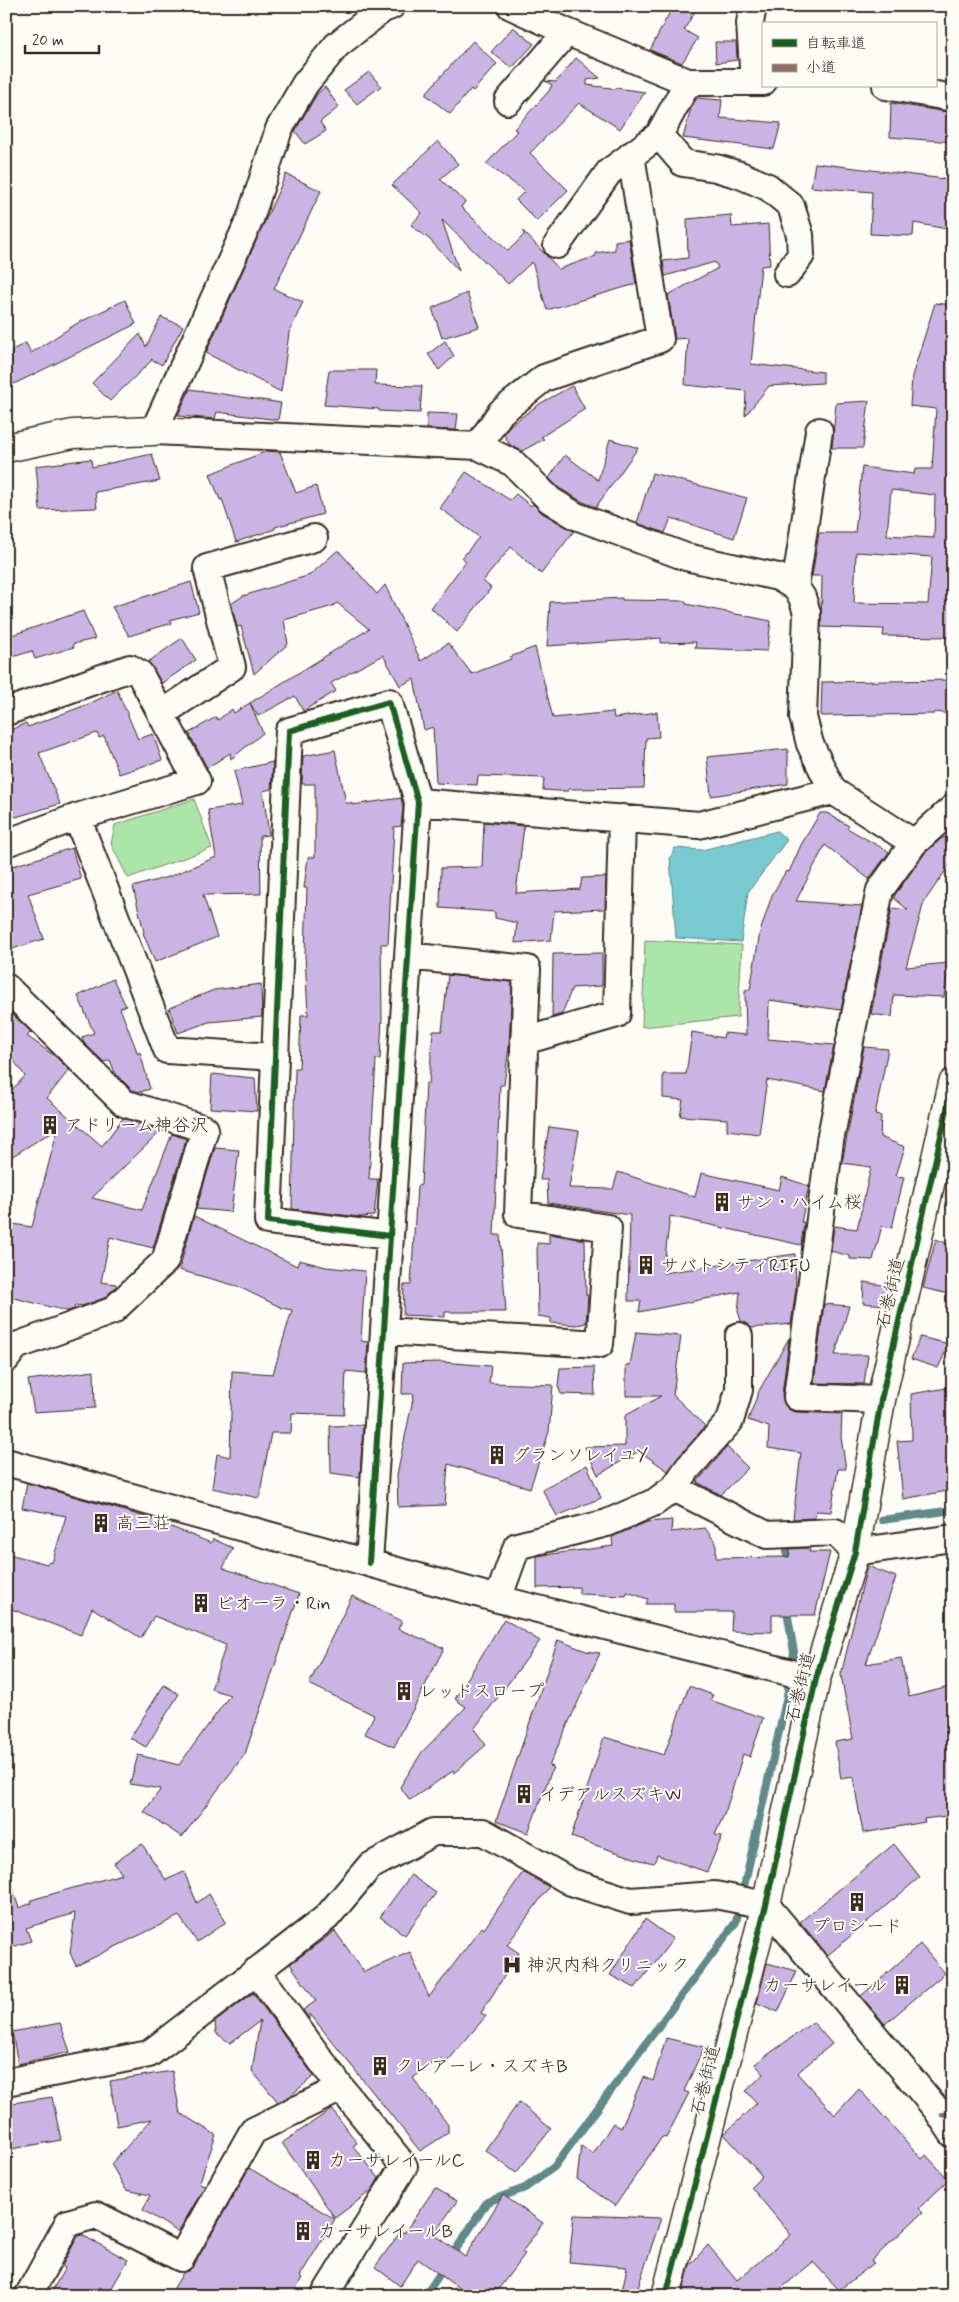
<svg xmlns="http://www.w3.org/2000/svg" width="959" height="2302" viewBox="0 0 959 2302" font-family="Mynerve,'Klee One',sans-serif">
<rect width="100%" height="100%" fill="#fdfcf7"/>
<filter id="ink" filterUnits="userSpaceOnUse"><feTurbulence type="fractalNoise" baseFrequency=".02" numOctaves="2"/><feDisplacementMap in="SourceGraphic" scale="10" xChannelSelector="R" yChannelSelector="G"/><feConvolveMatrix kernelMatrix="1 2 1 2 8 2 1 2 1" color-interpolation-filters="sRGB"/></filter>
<g filter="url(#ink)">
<path fill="#abe5aa" stroke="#738864" d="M194,799L212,848L128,878L111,844L115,825Z
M645,940L742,945L738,1017L642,1027Z"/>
<path fill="#78c9d0" stroke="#608989" d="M777,831L787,840L748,892L741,942L676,938L670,858L675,848L702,850Z"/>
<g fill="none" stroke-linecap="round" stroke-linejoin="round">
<path stroke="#608989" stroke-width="8" d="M882,1520L953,1510
M787,1566V1547L797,1546
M451,2257L487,2202L525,2188L554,2167L736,1922L787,1696L794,1652L786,1605
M425,2296L445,2266"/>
</g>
<path fill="#cab4e4" stroke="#3b2a1e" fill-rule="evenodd" d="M673,6H698L684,30L698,38L682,63L650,50Z
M513,27L534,44L512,68L491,52Z
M473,41L497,64L473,91L471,89L450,114L425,94Z
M715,42H736L737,60L716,63Z
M576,58L600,78L587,80V85L611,88L614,90L616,88L645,92L620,129L579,103L530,153L568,190L537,221L516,200L525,191L486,164L517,131L514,129L549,91L552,85L545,81L556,82Z
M369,72L381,86L357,104L344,90Z
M325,87L339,107L320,122L326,131L305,144L295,131L317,94Z
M697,98L722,100L720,118L781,123L774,149L683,138L691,108Z
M891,103L953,113V142L890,137Z
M438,141L458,164L440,179L465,202L461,207L508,251L524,235L523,231L559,269L596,256V253L615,250V241L629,239L636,284L547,310L532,262L508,284L442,220L459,271L429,239L411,225L422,213L392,185Z
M815,163L953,180V230L914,223L913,236L870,234L872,192L811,187Z
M286,174L321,191L274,289L303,302L289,333L281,392L206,353Z
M731,215L732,227L768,224L770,265L761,266L751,364L823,372V383L769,386L745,416L746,391L685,385L688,338L675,339L668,295L718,268L715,262L665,276L663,261L688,258L687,219Z
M467,293L479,327L442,338L432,308Z
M125,300L136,324L14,384L6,369V353L26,343L31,353L76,324Z
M935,303L953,305V637L883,636L884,629L821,627L822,576H812L819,533H855L862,467L914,474L915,469H932L936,409L910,406L912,376ZM891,490L935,495L934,538L887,535ZM856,552L932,557L928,604L854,603Z
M161,317L183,326L162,365L151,359L152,360L110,401L92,383L140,334L146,347Z
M445,341L454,356L439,370L428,354Z
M329,370H376L375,385L422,386L420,413L379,411V409L324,405Z
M572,386L585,409L541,437L544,439L522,451L510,445L504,435L509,426L541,403Z
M190,389L281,403L278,420L217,412L215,419L178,416Z
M869,401L863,448H832L836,403Z
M427,413L458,414L456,430L427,429Z
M610,439L638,448L596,507L583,502L559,488L549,478L565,455L598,480Z
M267,451L280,452L296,493L316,486L323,514L275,527V529L236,542L222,499L220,500L210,474Z
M152,454L160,481L95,492L97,508L40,510L36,466L91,459L92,467Z
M466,472L510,500L516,494L531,506L533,504L542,513L574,531L541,574L511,547L483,581L491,588L457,632L431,608L466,561L462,558L479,537L440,508Z
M652,473L747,498L734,538L671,518L665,533L637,523Z
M338,550L377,594L385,585L421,661L448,643L472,674L511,659L510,657L535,647L553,718L613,712L614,718L657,712L659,737L646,738L644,788L568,789V791H558L543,790L544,778L478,776L477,785L436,783L433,727L424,730L414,679L400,686L383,655L331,683L336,691L303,711L295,696L258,716L250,703L369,629L337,603L333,606L284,620L288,644L254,674L241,626L237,627L231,604L243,596L310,575Z
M191,582L199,612L170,620L172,623L129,636L112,607Z
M622,598V600L686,601V604L771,621L767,651L695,648L696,642L661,643V638L547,646L550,602Z
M83,611L95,639L73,644L74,647L35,659L32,651L6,659V637Z
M182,638L196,660L162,683L148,662Z
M953,680V714L934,712V714L821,716L822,682Z
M117,690L138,739L153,734L162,760L119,774L104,736L99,738L97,733L39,753L60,804L16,817L6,809V732L26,723L28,727L91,703Z
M250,703L263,733L231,759L230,753L207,768L189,733L216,717L218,720L232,709L234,713Z
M788,749V784L711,796L707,757Z
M335,750L346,803H352V805L401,798L403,808L401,826L394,827L388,944H381L382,1018L380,1059H376L369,1179H378L374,1216L360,1217L292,1209L295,1068H299L301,1015H308L305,955L307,888H304L308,857H315V784H302L303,756Z
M273,762L271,789L263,791L269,835L260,836L261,894L203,895L217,937L155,962L143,933L144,932L133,887L171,876L216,857L208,810L242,805L234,771Z
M820,813H827L849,826L847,828L889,852L869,879L825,845L796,901L862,906L841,1010L769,1000L768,1039L834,1045L825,1091L767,1080L759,1134L727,1130V1119L680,1116L683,1100L663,1098V1074H686L692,1032L723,1038L724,1033L746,1035L745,990L750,989L760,932L772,895L786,871L789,872L801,845Z
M484,822L524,826L516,893L580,889L582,878L606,877L605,909L554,911L551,940L515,943L517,923L495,918V912L440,908L441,868L482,867Z
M953,837V860L924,902L906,967L949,963L944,997L894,995L892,1017L871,1014L892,908L908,910L894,898V896L925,853L942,838Z
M72,848L81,879L28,894L44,939L6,951V868Z
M602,953V986L572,988L562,1014L552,1017L553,954Z
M448,975L512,982L509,1047L504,1085H500L494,1235H500L506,1312H445V1317L403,1315L404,1285H411L417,1186L421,1185L426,1083H429L433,1031H442Z
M113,979L126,1006L120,1008L138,1054L140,1052L150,1089L140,1092L132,1090L115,1073L110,1060L104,1062L84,1043L82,1037L94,1033L78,996Z
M261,984L262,1017L209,1022L178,1033L169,1008L214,990Z
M6,1008L31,1032L27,1036L56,1057L69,1070L47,1098L102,1146L123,1118L161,1131L92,1198L142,1210L172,1134L186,1139L153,1248L110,1237L101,1282L116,1284V1287L104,1298L82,1306L75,1305L74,1309L67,1311L6,1296V1241L13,1224L32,1227L58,1128L6,1160V1096L25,1076L8,1053L6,1054Z
M864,1047L888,1049L875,1115L881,1116L880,1137L905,1147L896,1176L904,1177L892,1228L882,1226L873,1260L850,1259V1256L831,1251L834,1226L857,1229L871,1167L842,1163Z
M212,1074L255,1078L257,1111L210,1108Z
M549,1127L579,1131L569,1188L613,1189L618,1172L695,1197L701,1173L779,1190L782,1177L809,1186L801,1222H804L801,1245L670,1216L663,1273L795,1254L796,1288L791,1324L752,1328L741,1321L738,1311L740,1292L639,1312L641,1301H628L630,1215L548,1203L547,1180H540Z
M215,1148L239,1150L231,1212L196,1209Z
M194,1216L297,1266L299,1260L326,1267L365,1271L361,1341L368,1342L366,1373L346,1371L344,1415L292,1413L291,1433H271L259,1498L212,1488L217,1454L230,1457L232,1371L273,1374L292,1310L282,1308L237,1286L179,1270Z
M549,1234L585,1240L586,1295H588L586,1323L577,1325L551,1323V1318L538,1316L537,1243L549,1244Z
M936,1239L953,1246V1295L923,1288Z
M864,1282L888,1286L884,1305L863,1303Z
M824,1304L849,1306L835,1355H868L864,1384L814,1383Z
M636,1332L681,1336L673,1395L705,1426L668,1471L639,1451L598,1475L585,1447L625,1446V1416L661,1396H626V1365H630Z
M920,1337L949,1344L938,1368L911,1359Z
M789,1338L782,1395L784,1404L788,1409L796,1412L842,1414L841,1437L846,1469H838L831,1512L816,1511L815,1518L793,1519L801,1453L768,1448L769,1427L748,1420L759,1391Z
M442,1362L491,1366L489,1383L553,1385L549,1432L530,1488L448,1464L445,1505L398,1507L397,1475L414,1394H402L403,1363Z
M594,1367L595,1395L561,1394L558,1386L560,1368Z
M94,1371L95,1408L34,1412L28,1380Z
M953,1387V1490L903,1499L897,1441L912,1440L911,1394Z
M363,1425L360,1477L331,1473L330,1426Z
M727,1447L748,1468L721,1495L697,1482Z
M587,1465L601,1498L557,1516L542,1489Z
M27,1483L149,1518L211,1543L213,1539L233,1548L223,1568L299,1594L245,1754L182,1837L144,1812L161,1789L130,1784L138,1755L179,1765L230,1695L211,1689L226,1645L154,1616L141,1638L92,1608L81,1635L6,1607V1564L9,1554L47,1564L48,1562L52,1563L66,1516L22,1508Z
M672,1520L671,1532L705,1528L716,1543V1558L789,1557L790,1549L810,1548L809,1552H830L815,1615H772V1632L731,1631L732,1612H674V1604H646L648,1599L627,1592L626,1596L579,1594V1587L537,1588V1556L613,1546L612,1537L647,1522Z
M867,1566L896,1577L866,1664L901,1658L909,1697L953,1686V1815L924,1819L925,1822L863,1833L853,1777L841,1779L835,1742L853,1739L841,1675Z
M352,1596L402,1621L398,1629L444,1648L394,1747L365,1734L374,1715L309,1684Z
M504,1619L540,1641L474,1729L486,1745L454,1773L453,1771L410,1800L400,1787L422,1752L466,1707L455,1699Z
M558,1640L586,1651L600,1653L549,1766L553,1767L528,1833L496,1821Z
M164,1685L179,1694L146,1747L130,1738Z
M689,1686L713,1695L710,1700L763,1718L750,1757L743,1754L726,1810L715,1835L722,1836L707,1872L657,1855L654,1863L640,1860L571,1837L604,1737L664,1755Z
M142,1844L166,1880L184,1872L197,1903L209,1894L226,1922L197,1942L179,1916L76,1966L70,1953L75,1913L26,1928L31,1941L6,1949V1879H9L19,1908L32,1903L31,1900L122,1874L114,1863Z
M894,1844L920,1877L828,1955L800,1922Z
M523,1872L549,1887L507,1945L519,1953L481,2013L486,2016L446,2063L439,2058L413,2078L448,2125V2133L420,2151L310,2014V2020L303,2010L316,2001L290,1964L335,1931L364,1972L410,1952L429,1997L482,1927L484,1929Z
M411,1875L436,1893L405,1935L380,1917Z
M645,1919L673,1939L635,1988L610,1975Z
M920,1944L945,1973L885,2024L861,1996Z
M767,1963L797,1971L778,2012L757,2003Z
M253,1993L314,2076L290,2096L278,2102L252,2071L260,2021L230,2043L216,2033L215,2022Z
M813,2022L832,2044L797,2073L835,2115L859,2089L922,2159L926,2155L949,2180L919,2208L923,2212L871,2261L874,2263L839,2290L813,2262L772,2296H682L690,2265L708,2245L737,2280L791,2235L751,2187L762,2176L724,2134L757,2103L746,2091L764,2074L755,2064Z
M60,2023L70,2052L18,2064L12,2032Z
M666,2038L704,2047L684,2091L689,2093L666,2138L662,2137L615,2206L577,2179L581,2146L593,2154L613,2123L621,2128L643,2077L653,2081Z
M172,2071L180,2113L216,2135L199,2184L205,2186L178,2232L143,2210L150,2195L126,2190L111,2164L152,2119L117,2126L110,2081Z
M52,2097L61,2140L6,2150V2104Z
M519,2102L551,2129L516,2173L485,2150Z
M332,2109L357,2143L353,2146L379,2178L372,2190L335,2218L282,2143Z
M249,2168L335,2219L300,2276L302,2278L292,2296H169L183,2273L194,2265Z
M435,2188L457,2201L434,2234L465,2257L503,2195L543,2223L522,2252L525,2254L493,2296H470L418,2259L400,2286L375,2267L401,2231L404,2233Z
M574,2215L661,2218L635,2296H621L627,2267L569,2262Z
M82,2235L128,2260L109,2293L99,2287L94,2296H49L65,2268L62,2266L78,2236Z"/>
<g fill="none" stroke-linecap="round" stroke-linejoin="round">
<g stroke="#3b2a1e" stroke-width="30">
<path id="street" d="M391,6L383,9L337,45L305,84L279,129L250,219L154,431L478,446L513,463L550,500L576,516L686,557L778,577L795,587L802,597L807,613L803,717L810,744L833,791L914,843
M511,6L567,32L688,82H763
M753,6L750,23L754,82
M886,86L953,98
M508,101L567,32
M659,135L683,163L716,168L740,175L768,187L791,206L800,235L801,255L787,274
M557,245L609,172L659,135L688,82
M478,446L501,412L544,378L660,339L631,155
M795,587L819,431
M6,712L130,668L140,674L197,781L77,817L6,843
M161,714L232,667L207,568L314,538
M418,802L699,825L833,791
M77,817L167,1050L275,1057
M6,987L124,1103L205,1129L165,1261L112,1311L16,1346L6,1359
M524,1041L617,1014L622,818
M384,1331L600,1344L608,1228L518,1214L527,969L408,956
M881,1400L797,1397L830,1141L880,890L914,843L953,808
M6,1462L498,1599L816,1679
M674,1488L767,1535L835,1532L855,1552L953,1538
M369,1563L418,802L389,702L289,731L268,1221L390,1236
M498,1599L517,1546L607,1523L655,1502L674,1488L688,1468L730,1421L739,1390V1336
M256,1971L341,2088L404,2166L324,2296
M6,2082L149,2054L327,1917L369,1867L433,1832H483L571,1882L630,1901L715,1895L766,1905L937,2110L953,2134
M28,2296L68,2223L96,2215L181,2258L253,2131L341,2088"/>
</g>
<g stroke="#3b2a1e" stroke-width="31">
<path id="secondary" d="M6,448L73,434L154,431
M666,2296L766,1905L816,1679L855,1552L881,1400L953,1083"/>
</g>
<use href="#street" stroke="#fdfcf7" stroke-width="26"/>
<use href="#secondary" stroke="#fdfcf7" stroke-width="28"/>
<path stroke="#8d6e63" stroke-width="5" stroke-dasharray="10 5" stroke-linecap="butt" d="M940,2115L953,2113"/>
<g stroke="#fdfcf7" stroke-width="9">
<path id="cycleway" d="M369,1563L418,802L389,702L289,731L268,1221L390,1236
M666,2296L766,1905L816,1679L855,1552L881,1400L953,1083"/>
</g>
<use href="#cycleway" stroke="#1b5e20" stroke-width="6"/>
</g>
</g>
<defs>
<g id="building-bare" transform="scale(1.5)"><path d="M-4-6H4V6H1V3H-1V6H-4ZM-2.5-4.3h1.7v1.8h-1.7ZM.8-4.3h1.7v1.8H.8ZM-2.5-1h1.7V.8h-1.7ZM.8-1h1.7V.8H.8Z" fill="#3b2a1e" stroke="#fdfcf7" stroke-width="2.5" paint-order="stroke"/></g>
<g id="hospital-bare" transform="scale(1.5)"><path d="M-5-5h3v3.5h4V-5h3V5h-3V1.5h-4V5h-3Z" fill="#3b2a1e" stroke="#fdfcf7" stroke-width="2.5" paint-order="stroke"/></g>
</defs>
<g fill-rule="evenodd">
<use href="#building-bare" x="50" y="1125"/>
<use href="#building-bare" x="722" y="1202"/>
<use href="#building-bare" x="646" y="1265"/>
<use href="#building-bare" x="497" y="1455"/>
<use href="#building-bare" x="101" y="1523"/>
<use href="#building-bare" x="201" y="1603"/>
<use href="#building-bare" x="404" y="1691"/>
<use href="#building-bare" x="524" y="1794"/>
<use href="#building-bare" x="857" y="1902"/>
<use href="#hospital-bare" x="512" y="1965"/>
<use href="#building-bare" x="902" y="1985"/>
<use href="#building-bare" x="380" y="2066"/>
<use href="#building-bare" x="313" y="2160"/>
<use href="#building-bare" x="303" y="2231"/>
</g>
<g text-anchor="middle" stroke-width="4" stroke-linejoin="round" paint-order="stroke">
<g font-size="18" fill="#3b2a1e" stroke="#fdfcf7" text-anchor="start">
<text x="65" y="1131">アドリーム神谷沢</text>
<text x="737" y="1208">サン・ハイム桜</text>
<text x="661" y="1271">サバトシティRIFU</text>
<text x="512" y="1461">グランソレイユY</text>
<text x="116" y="1529">高三荘</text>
<text x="216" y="1609">ビオーラ・Rin</text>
<text x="419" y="1697">レッドスロープ</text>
<text x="539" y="1800">イデアルスズキW</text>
<text x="857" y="1932" text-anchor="middle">プロシード</text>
<text x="527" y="1971">神沢内科クリニック</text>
<text x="887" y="1991" text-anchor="end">カーサレイール</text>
<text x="395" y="2072">クレアーレ・スズキB</text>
<text x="328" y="2166">カーサレイールC</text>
<text x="318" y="2237">カーサレイールB</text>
</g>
<g font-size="18" fill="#3b2a1e" stroke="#fdfcf7">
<text transform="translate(890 1293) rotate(-77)" y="6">石巻街道</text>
<text transform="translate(800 1687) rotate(-76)" y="6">石巻街道</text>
<text transform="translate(705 2080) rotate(-76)" y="6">石巻街道</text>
</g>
</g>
<rect width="959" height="2302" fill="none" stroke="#fdfcf7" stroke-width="25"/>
<rect x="12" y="12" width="934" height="2277" fill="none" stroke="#3b2a1e" stroke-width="2" filter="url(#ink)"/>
<rect x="762" y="22" width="175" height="65" fill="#fdfcf7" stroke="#afa8a0"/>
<rect x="772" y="39" width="25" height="8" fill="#1b5e20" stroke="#afa8a0"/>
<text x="806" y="48" font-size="15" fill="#3b2a1e">自転車道</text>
<rect x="772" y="64" width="25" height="8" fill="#8d6e63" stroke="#afa8a0"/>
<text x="806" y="72" font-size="15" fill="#3b2a1e">小道</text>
<path d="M25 45v8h74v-8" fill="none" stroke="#3b2a1e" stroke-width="2.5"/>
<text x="32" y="45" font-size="15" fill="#3b2a1e" stroke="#fdfcf7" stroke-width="4" paint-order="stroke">20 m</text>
</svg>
